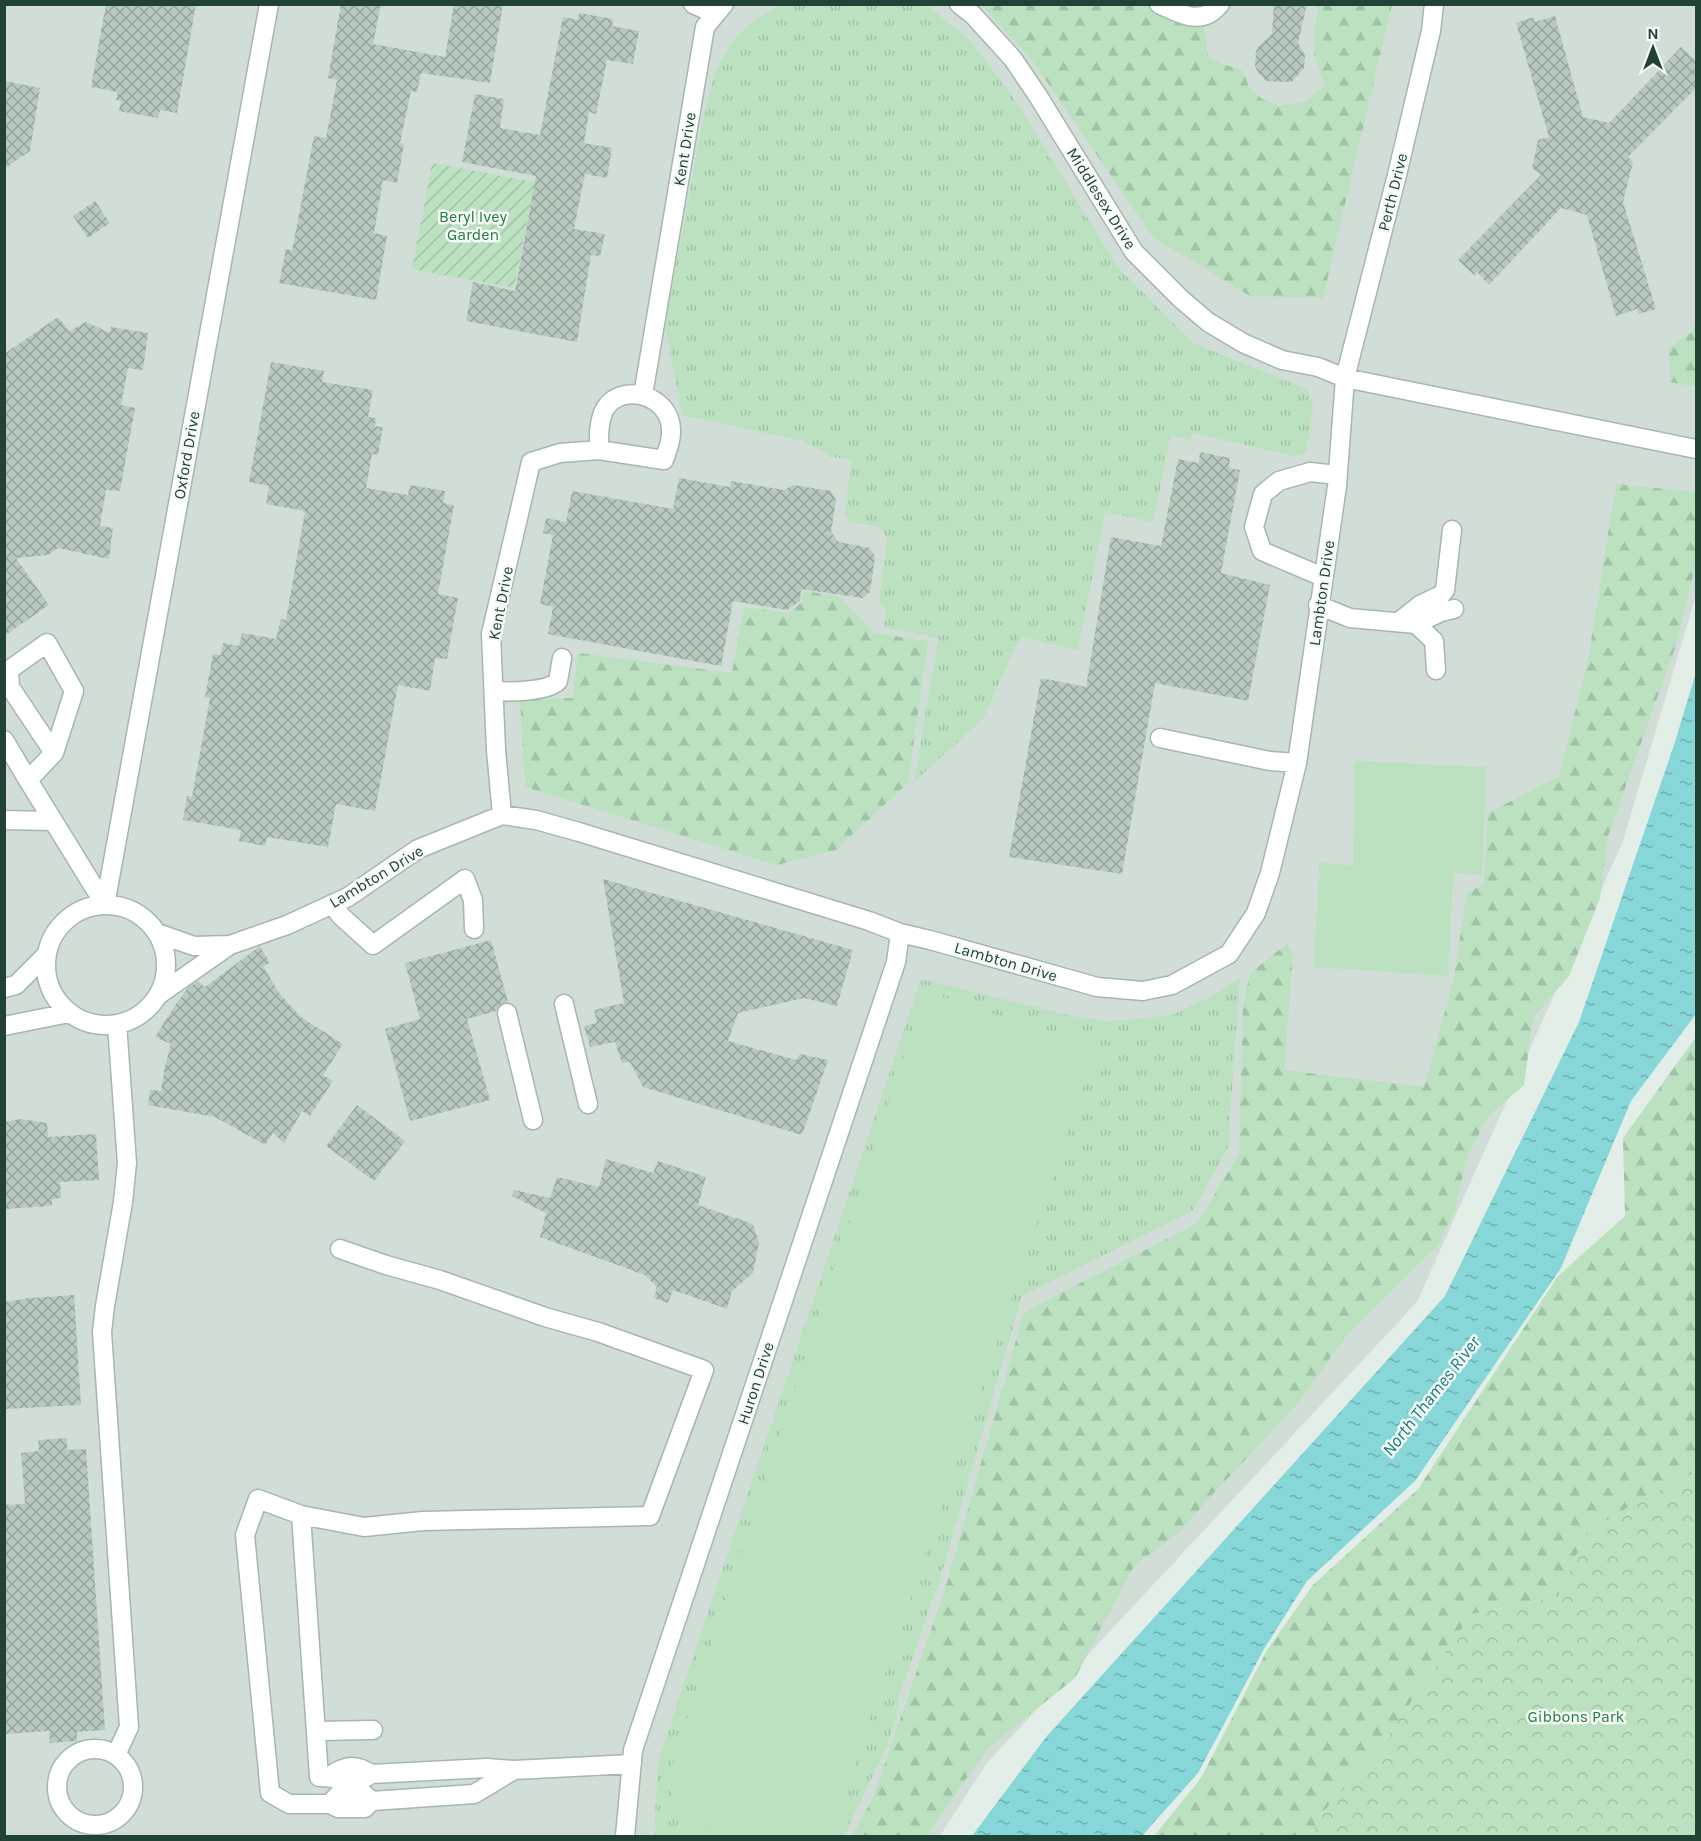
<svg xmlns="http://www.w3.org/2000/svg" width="1701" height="1841" viewBox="0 0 1701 1841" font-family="Karla,sans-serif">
<defs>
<pattern id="grass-tufts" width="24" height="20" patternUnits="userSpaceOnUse" patternTransform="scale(1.5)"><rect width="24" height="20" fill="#bbe1c0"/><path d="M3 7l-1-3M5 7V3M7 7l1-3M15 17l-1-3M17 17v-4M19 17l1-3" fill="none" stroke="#a0c2a6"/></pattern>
<pattern id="forest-firs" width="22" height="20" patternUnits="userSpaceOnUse" patternTransform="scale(1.5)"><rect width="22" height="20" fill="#bbe1c0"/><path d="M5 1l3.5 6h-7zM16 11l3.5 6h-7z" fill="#a0c2a6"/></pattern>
<pattern id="park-crowns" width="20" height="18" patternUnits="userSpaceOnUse" patternTransform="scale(1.5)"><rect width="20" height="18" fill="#bbe1c0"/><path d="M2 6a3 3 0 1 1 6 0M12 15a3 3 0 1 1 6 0" fill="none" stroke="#a0c2a6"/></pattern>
<pattern id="garden-furrows" width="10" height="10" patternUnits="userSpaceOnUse" patternTransform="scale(1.5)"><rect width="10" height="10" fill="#bbe1c0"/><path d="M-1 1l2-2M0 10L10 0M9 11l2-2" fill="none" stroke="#a0c2a6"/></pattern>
<pattern id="water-ripples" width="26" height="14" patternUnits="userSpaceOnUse" patternTransform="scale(1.5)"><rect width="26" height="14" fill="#87d7d8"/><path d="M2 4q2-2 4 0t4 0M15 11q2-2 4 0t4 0" fill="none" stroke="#6eb0b0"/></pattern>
<pattern id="building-cross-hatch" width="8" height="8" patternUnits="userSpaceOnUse" patternTransform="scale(1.5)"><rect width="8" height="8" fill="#b8cac0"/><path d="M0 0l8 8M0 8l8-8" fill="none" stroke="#95a69d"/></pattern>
</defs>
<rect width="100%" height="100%" fill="#e4eee8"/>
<path fill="#d1ded7" d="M5,5H1696V595L1623,841L1417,1302L986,1764L940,1836H5Z"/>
<path fill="url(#grass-tufts)" d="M782,4L926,5L969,39L1018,104L1117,266L1193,343L1307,389L1314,404L1306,453L1294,456L1192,433L1190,440L1171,435L1153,522L1105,512L1078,651L1020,636L983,719L914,782L938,638L884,627L886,608L879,603L887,537L879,527L850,522L844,515L852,460L832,457L803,441L682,415L665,326L702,124L715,72L736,37L757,18Z
M1240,977L1228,1148L1192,1211L1022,1296L940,1579L899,1696L896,1717L887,1746L844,1836H654L658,1761L921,979L1077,1017L1104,1021L1140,1019L1174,1014L1208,998Z"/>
<path fill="url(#forest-firs)" d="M981,5H1151L1203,24L1209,59L1243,71L1249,87L1262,99L1280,105L1303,103L1325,86L1314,54L1317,5H1392L1323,298L1250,296L1153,237L1032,60Z
M1696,324V387L1670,382L1669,347L1692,332Z
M1616,484L1696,492V564L1676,645L1608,836L1600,898L1569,976L1533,1018L1524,1085L1489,1115L1468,1154L1455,1210L1437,1246L1346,1335L1300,1401L1211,1496L1180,1532L1134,1566L1075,1678L987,1749L926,1836H852L873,1798L946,1586L1024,1312L1198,1223L1239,1153L1243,1003L1250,973L1288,943L1293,956L1284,1070L1424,1087L1453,982L1467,893L1484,884L1488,813L1559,776L1588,660Z
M803,591L838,596L874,633L928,641L908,783L836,850L777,865L525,787L520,700L572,698L578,653L732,673L743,607L789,613L802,602Z
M1696,1037V1472L1646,1497L1587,1532L1558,1597L1472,1614L1371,1760L1324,1811L1309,1836H1154L1201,1778L1267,1650L1313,1585L1418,1489L1558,1276L1625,1216L1623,1138Z"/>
<path fill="url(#park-crowns)" d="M1696,1472V1836H1309L1324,1811L1371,1760L1472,1614L1558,1597L1587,1532L1646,1497Z"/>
<path fill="url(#garden-furrows)" d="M432,163L535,182L514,288L412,269Z"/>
<path fill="#bbe1c0" d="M1355,761L1486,767L1482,875L1453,873L1449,976L1314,967L1319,863L1353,865Z
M925,991L1096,1048L834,1826L819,1836H734L681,1815L670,1791L673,1762Z"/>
<path fill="url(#water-ripples)" d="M1696,672V1014L1631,1101L1561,1268L1415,1481L1307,1581L1264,1649L1198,1773L1142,1836H972L1046,1737L1445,1296L1579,1022L1675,742Z"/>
<path fill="url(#building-cross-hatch)" d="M106,4H196L177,113L160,110L158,118L119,111L121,101L116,100L118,92L91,87Z
M341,4H381L373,44L445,57L454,4H503L490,83L421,73L417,92L411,91L400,143L404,144L397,183L383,180L374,233L387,236L376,300L279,283L286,249L292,251L314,136L326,138L337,80L328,78Z
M1274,4H1307L1298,43L1305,55L1304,68L1292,82L1266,81L1257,71L1255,65L1256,51L1259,46L1272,34Z
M579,13L613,19L612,26L639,31L633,64L607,60L596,114L589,112L584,143L612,148L607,178L585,174L574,229L605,234L600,256L591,255L577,342L466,321L473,282L515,291L536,176L462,162L475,94L504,99L500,128L540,135L563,17L578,20Z
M1555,16L1583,117L1609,123L1681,47L1696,61V88L1628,157L1633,162L1623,202L1656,309L1638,314L1637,309L1616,316L1587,215L1561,208L1489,285L1477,272L1474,275L1458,260L1541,175L1532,168L1538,140L1549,137L1516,23L1534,17L1535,22Z
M4,81L40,88L30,151L4,169Z
M95,201L110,223L88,238L73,216Z
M58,317L69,331L86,322L110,333L111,327L148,333L143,370L128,368L121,405L135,408L120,491L106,490L100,526L113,528L109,559L58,548L48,555L16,558L49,605L4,636V354Z
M271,362L324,371L322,382L373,390L368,417L376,418L375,426L383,427L378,455L372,454L366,488L408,495L410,485L445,491L443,503L454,505L438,594L458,598L447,659L435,658L430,691L398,685L375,811L336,804L328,847L267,837L265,846L239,841L241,830L183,820L187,796L192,797L210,698L205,697L213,654L221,655L223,643L239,646L242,633L276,639L281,619L286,620L305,511L266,504L269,486L249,482Z
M1200,452L1230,458L1229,468L1240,470L1221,573L1270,585L1248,701L1155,683L1122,874L1009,857L1041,678L1086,687L1111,537L1161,546L1178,459L1199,463Z
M679,478L730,487L731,481L784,490L793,485L831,491L836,500L831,532L839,542L870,548L875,557L870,592L863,598L801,589L800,601L787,610L733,601L721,666L548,634L553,607L540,604L553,535L543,533L546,518L566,522L572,491L673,509Z
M603,879L853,950L837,1006L804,998L738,1013L728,1041L796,1060L800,1054L828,1060L802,1135L643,1087L630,1062L622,1063L615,1042L590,1047L584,1026L597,1023L594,1010L624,1003Z
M491,940L508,1002L500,1005L496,1011L467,1019L490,1100L410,1121L385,1029L420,1019L405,963Z
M260,946L270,963L263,966L279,993L301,1017L343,1044L323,1075L333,1081L310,1116L302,1111L284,1143L273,1133L265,1145L215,1117L148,1105L150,1090L161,1091L165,1066L171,1044L155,1037L176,1004L188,988L198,981L205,987Z
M357,1105L405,1141L374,1181L326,1146Z
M20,1119L47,1123L48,1137L96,1134L99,1180L60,1182L61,1198L52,1199V1206L4,1209V1122Z
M606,1159L653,1173L658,1161L706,1177L698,1205L753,1224L759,1243L753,1273L732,1291L727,1309L673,1290L668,1303L654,1298L657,1287L645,1275L540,1237L546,1213L512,1196L514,1190L550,1198L557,1177L599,1187Z
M74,1295L81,1405L4,1409V1302L30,1298Z
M67,1438V1450L86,1449L105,1730L77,1732V1741L50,1743L49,1731L4,1734V1505L25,1504L21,1453L39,1451L38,1440Z"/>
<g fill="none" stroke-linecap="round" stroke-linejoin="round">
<g stroke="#a6b7ae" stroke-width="21">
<path id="minor" d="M693,4L716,14
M959,4L973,15L1013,59L1038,96L1134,252L1181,299L1208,322L1243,343L1282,360L1318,367L1345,378L1696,449
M1159,4C1180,14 1202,27 1220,4
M643,395L705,27L724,4
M1323,577L1262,551L1254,527L1263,494L1279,481L1310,472L1337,475
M1318,605L1350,618L1416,624L1434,641L1436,670
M1400,621L1420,605L1441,595L1445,590L1452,530
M1416,624L1441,612L1454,609
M495,691C511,692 547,692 558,681L562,658
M1160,738L1270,761L1297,763
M4,740L28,780
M54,753L10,687L9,670L47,643L74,691L54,753L28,780L105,905
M502,815L496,750L491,634L531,462L560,453L599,450L664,460C667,452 671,442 671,433C673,393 616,380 603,413C598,425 599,438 599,450
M4,820L52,821
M332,904L341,916L373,945L465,879L473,900L474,929
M105,905L269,4
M46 965a60 60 0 1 1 120 0a60 60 0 1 1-120 0Z
M157,933L194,946L230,945L287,925L348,897L418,849L502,815L536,820L579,832L869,921L900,933L930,940L1097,987L1143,991L1172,985L1229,954L1256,913L1270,873L1297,763L1337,486L1345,378L1397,175L1431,31L1434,4
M4,988L16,985L47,954
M160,994L230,945
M564,1004L588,1104
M507,1013L533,1120
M4,1026L69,1013
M340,1249L386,1265L440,1280L545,1317L598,1332L704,1370L650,1516L423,1521L364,1527L301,1515L258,1499L245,1535L270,1793L289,1804H330L338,1808H365L372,1801L474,1794L514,1770
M301,1515L319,1777C340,1776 350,1790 371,1774L487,1768L514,1770L632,1764
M317,1731L373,1730
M57 1787a38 38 0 1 1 76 0a38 38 0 1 1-76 0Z
M116,1755L129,1727L102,1332L105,1306L123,1202L127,1163L117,1024
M328,1777C344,1766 354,1763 371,1774
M330,1804L337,1796L364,1794L372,1801
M625,1836L633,1750L896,962L900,933"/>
</g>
<use href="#minor" stroke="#fff" stroke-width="18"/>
</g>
<g text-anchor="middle" stroke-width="5" stroke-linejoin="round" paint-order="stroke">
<g font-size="16" fill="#214234" stroke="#f5faf7">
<text transform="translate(684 149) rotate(-81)" y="6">Kent Drive</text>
<text transform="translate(1392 192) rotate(-76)" y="6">Perth Drive</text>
<text transform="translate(1102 198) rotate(58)" y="6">Middlesex Drive</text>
<text transform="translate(186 455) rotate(-80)" y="6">Oxford Drive</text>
<text transform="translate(1321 593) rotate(-82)" y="6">Lambton Drive</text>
<text transform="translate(500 603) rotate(-79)" y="6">Kent Drive</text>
<text transform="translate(376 876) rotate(-31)" y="6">Lambton Drive</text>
<text transform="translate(1006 961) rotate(16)" y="6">Lambton Drive</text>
<text transform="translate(755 1383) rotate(-72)" y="6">Huron Drive</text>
</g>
<g font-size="16" fill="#277c3c" stroke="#f5faf7">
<text x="473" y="222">Beryl Ivey<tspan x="473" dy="18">Garden</tspan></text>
<text x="1576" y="1722">Gibbons Park</text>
</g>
<g font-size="18" font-style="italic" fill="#157b7e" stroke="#f5faf7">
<text transform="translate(1431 1396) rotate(-52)" y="6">North Thames River</text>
</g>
</g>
<rect width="1701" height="1841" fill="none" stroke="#214234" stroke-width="12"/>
<g transform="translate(1653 48)" stroke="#f5faf7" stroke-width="4.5" paint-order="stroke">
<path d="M0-4.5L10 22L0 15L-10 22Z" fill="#214234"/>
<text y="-9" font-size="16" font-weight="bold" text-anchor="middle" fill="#214234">N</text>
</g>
</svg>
